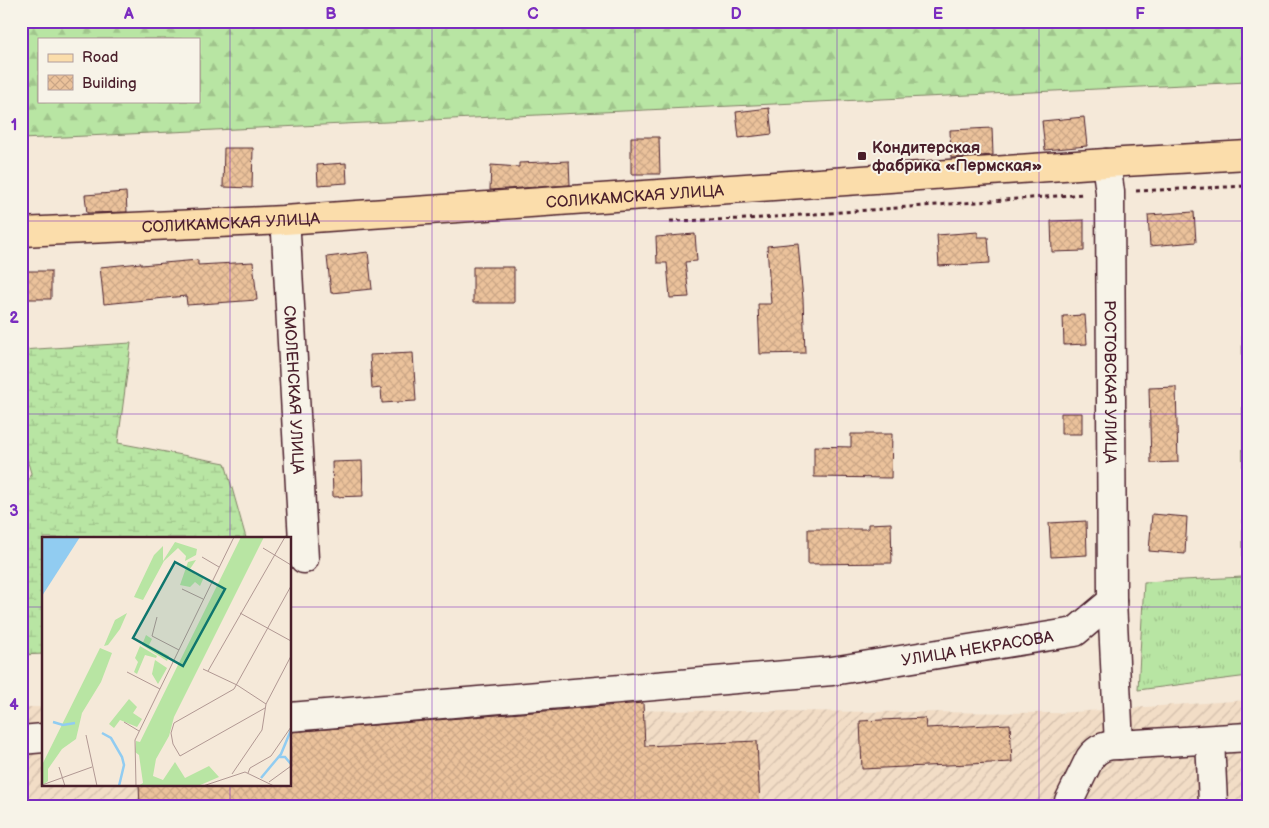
<svg xmlns="http://www.w3.org/2000/svg" width="1269" height="828" viewBox="0 0 1269 828" font-family="'Balsamiq Sans',sans-serif">
<defs>
<pattern id="industrial-furrows" width="10" height="10" patternUnits="userSpaceOnUse" patternTransform="scale(1.25)"><rect width="10" height="10" fill="#f2ddc6"/><path d="M-1 1l2-2M0 10L10 0M9 11l2-2" fill="none" stroke="#d1bdaa"/></pattern>
<pattern id="grass-tufts" width="24" height="20" patternUnits="userSpaceOnUse" patternTransform="scale(1.25)"><rect width="24" height="20" fill="#b8e5a3"/><path d="M3 7l-1-3M5 7V3M7 7l1-3M15 17l-1-3M17 17v-4M19 17l1-3" fill="none" stroke="#a0c48c"/></pattern>
<pattern id="forest-firs" width="22" height="20" patternUnits="userSpaceOnUse" patternTransform="scale(1.25)"><rect width="22" height="20" fill="#b8e5a3"/><path d="M5 1l3.5 6h-7zM16 11l3.5 6h-7z" fill="#a0c48c"/></pattern>
<pattern id="wetland-marsh" width="20" height="14" patternUnits="userSpaceOnUse" patternTransform="scale(1.25)"><rect width="20" height="14" fill="#b8e5a3"/><path d="M1 5h8M5 5V1M11 12h8M15 12V8" fill="none" stroke="#a0c48c"/></pattern>
<pattern id="building-cross-hatch" width="8" height="8" patternUnits="userSpaceOnUse" patternTransform="scale(1.25)"><rect width="8" height="8" fill="#ebc29b"/><path d="M0 0l8 8M0 8l8-8" fill="none" stroke="#cba686"/></pattern>
</defs>
<rect width="100%" height="100%" fill="#f5e9d9"/>
<filter id="ink" filterUnits="userSpaceOnUse"><feTurbulence type="fractalNoise" baseFrequency=".02" numOctaves="2"/><feDisplacementMap in="SourceGraphic" scale="10" xChannelSelector="R" yChannelSelector="G"/><feConvolveMatrix kernelMatrix="1 2 1 2 8 2 1 2 1" color-interpolation-filters="sRGB"/></filter>
<g filter="url(#ink)">
<path fill="url(#industrial-furrows)" d="M1248,700V807H21V707H44V784H290V708L1058,713Z"/>
<path fill="url(#grass-tufts)" stroke="#818267" d="M1242,252H1248V676L1138,690L1144,582L1243,577Z"/>
<path fill="url(#forest-firs)" stroke="#818267" fill-rule="evenodd" d="M21,21H1248V82L21,139ZM39,39H199V101H39Z"/>
<path fill="url(#wetland-marsh)" stroke="#818267" d="M131,343L118,443L225,463L246,538H44V654L21,655V500L31,473L21,439V350Z"/>
<path fill="url(#building-cross-hatch)" stroke="#4a1f2b" d="M769,108L772,134L739,138L736,112Z
M1084,117L1087,146L1045,150L1042,121Z
M992,128L993,155L951,158L950,130Z
M631,137H659L660,174H631Z
M224,148H253L252,188L223,187Z
M569,161L570,185L490,190L491,165L519,167V163Z
M346,163L347,183L318,185L317,165Z
M126,192L127,212L87,213L85,195Z
M1194,212L1196,242L1150,246L1148,215Z
M1084,220V251L1052,252L1051,221Z
M978,232V237H988L990,263L939,266L937,235Z
M695,234L697,261L685,262L689,297L670,298L667,263H657L656,237Z
M798,243L803,299L805,353L760,354L758,304H771L767,246Z
M368,252L372,289L331,293L327,257Z
M198,260V265L253,262L257,300L187,305L186,296L104,304L100,267L141,263V265Z
M473,267H514V303H473Z
M22,271H51V299H22Z
M1085,315L1087,344L1064,345L1063,316Z
M413,353L416,401L382,403L381,388L372,389L370,355Z
M1176,387L1178,462L1151,463L1149,388Z
M1061,413H1082V434H1061Z
M851,434H892L891,478L814,477V446L851,447Z
M362,461L363,496L333,497L332,462Z
M1152,514L1187,517L1185,554L1149,551Z
M1086,521L1087,555L1051,557L1049,523Z
M891,523L892,563L808,564V529H868V524Z
M643,703L645,746L757,741L760,807H140L139,784H290V732Z
M925,718L926,728L1010,724L1012,762L862,769L860,721Z"/>
<g fill="none" stroke-linecap="round" stroke-linejoin="round">
<g stroke="#4a1f2b" stroke-width="31">
<g id="minor">
<path id="s1" d="M1106,163L1110,192L1112,601L1119,745L1248,737"/>
<path id="s2" d="M284,220L286,234L304,559"/>
<path id="s3" d="M290,717L832,671L1075,632L1112,601"/>
<path d="M21,740L44,738"/>
<path d="M1210,740L1213,803"/>
<path d="M1069,807V801L1090,758C1098,747 1107,745 1119,745"/>
</g>
</g>
<g stroke="#4a1f2b" stroke-width="31">
<g id="major">
<path id="s4" d="M21,232L284,220L1106,163L1248,155"/>
</g>
</g>
<path stroke="#4a1f2b" stroke-width="3" stroke-dasharray="4 4" stroke-linecap="butt" d="M1136,191L1248,186
M670,221L748,219L1085,194"/>
<use href="#minor" stroke="#f7f3e8" stroke-width="28"/>
<use href="#major" stroke="#fbddab" stroke-width="28"/>
</g>
</g>
<path fill="none" stroke="#7b2cbf" stroke-width="1" stroke-opacity="0.55" d="M230,21V538M432,21V807M635,21V807M837,21V807M1039,21V807M21,221H1248M21,414H1248M21,607H44M290,607H1248M230,784V807"/>
<rect fill="#4a1f2b" stroke="#f7f3e8" stroke-width="2" x="857" y="151" width="10" height="10" rx="2.5"/>
<g text-anchor="middle" stroke-width="4" stroke-linejoin="round" paint-order="stroke">
<g font-size="16" font-weight="bold" fill="#4a1f2b" stroke="#f7f3e8" text-anchor="start">
<text x="872" y="153">Кондитерская<tspan x="872" dy="18">фабрика «Пермская»</tspan></text>
</g>
<g font-size="16" fill="#4a1f2b" stroke="#f7f3e8">
<text dy="6" stroke="none"><textPath href="#s4" startOffset="615">СОЛИКАМСКАЯ УЛИЦА</textPath></text>
<text dy="6" stroke="none"><textPath href="#s4" startOffset="210">СОЛИКАМСКАЯ УЛИЦА</textPath></text>
<text dy="6" stroke="none"><textPath href="#s1" startOffset="219">РОСТОВСКАЯ УЛИЦА</textPath></text>
<text dy="6" stroke="none"><textPath href="#s2" startOffset="170">СМОЛЕНСКАЯ УЛИЦА</textPath></text>
<text dy="6" stroke="none"><textPath href="#s3" startOffset="691">УЛИЦА НЕКРАСОВА</textPath></text>
</g>
</g>
<g transform="translate(42 537)">
<rect width="249" height="249" fill="#f5e9d9"/>
<path d="M133,5L155,12L154,18L143,24L144,19L136,11L122,24L101,63L92,60L112,18L121,9V24ZM104,98L110,102L107,108L127,119L125,124L100,108ZM98,109L115,119L114,121L103,118L95,137L92,135L96,125L93,121ZM58,111L70,116L59,145L40,176L34,202L20,212L6,232V244L0,249V228ZM113,123L125,131L116,147L110,137ZM87,162L95,170L91,176L100,182L95,190L78,183L72,191L67,187Z" fill="#b8e5a3"/>
<path d="M199,0H222L132,180L127,199L114,222L111,239L121,243L133,225L143,241L167,229L177,240L156,249H96L101,246L97,218L93,215L94,204L98,205Z" fill="#b8e5a3"/>
<path d="M154,23L148,32L154,38L162,40L158,49L153,45L148,50L138,48L146,25ZM85,76L78,92L66,108L62,109L73,83Z" fill="#b8e5a3"/>
<path d="M0,0H38L0,59Z" fill="#91ccf1"/>
<path fill="none" stroke="#91ccf1" stroke-width="2.5" d="M11,185L21,188L33,186M60,196L69,201L80,220L82,228L77,249M237,220H243L249,227M219,241L239,217L249,193"/>
<path fill="none" stroke="#b19893" stroke-width="1" d="M221,11L249,28M160,20L177,30M140,52L161,62M198,76L249,104M115,80L110,99L137,113M161,132L195,148L224,167M166,134L243,0M85,135L118,152M223,171L138,219L131,207L129,196L132,186L192,152L249,49M82,185L97,194M44,198L55,249M17,230L23,249M206,236L208,231L229,219L249,190M190,237L220,193L224,167L249,119M227,245L249,229M0,248L50,230M94,249L93,203L192,0M161,249L203,235L232,249"/>
<path fill="#0f766e" fill-opacity="0.15" stroke="#0f766e" stroke-width="2.5" d="M133,25L183,52L141,129L91,101Z"/>
<rect width="249" height="249" fill="none" stroke="#4a1f2b" stroke-width="2.5"/>
</g>
<rect width="1269" height="828" fill="none" stroke="#f7f3e8" stroke-width="55"/>
<rect x="38" y="38" width="162" height="65" fill="#f7f3e8" stroke="#b29e9c"/>
<rect x="48" y="54" width="25" height="8" fill="#fbddab" stroke="#b29e9c"/>
<text x="82" y="62" font-size="15" fill="#4a1f2b">Road</text>
<rect x="48" y="75" width="25" height="15" fill="url(#building-cross-hatch)" stroke="#b29e9c"/>
<text x="82" y="88" font-size="15" fill="#4a1f2b">Building</text>
<rect x="28" y="28" width="1214" height="772" fill="none" stroke="#7b2cbf" stroke-width="2"/>
<g font-size="16" text-anchor="middle" font-weight="bold" fill="#7b2cbf">
<text x="129" y="19">A</text>
<text x="331" y="19">B</text>
<text x="533" y="19">C</text>
<text x="736" y="19">D</text>
<text x="938" y="19">E</text>
<text x="1140" y="19">F</text>
<text x="14" y="130">1</text>
<text x="14" y="323">2</text>
<text x="14" y="516">3</text>
<text x="14" y="710">4</text>
</g>
</svg>
